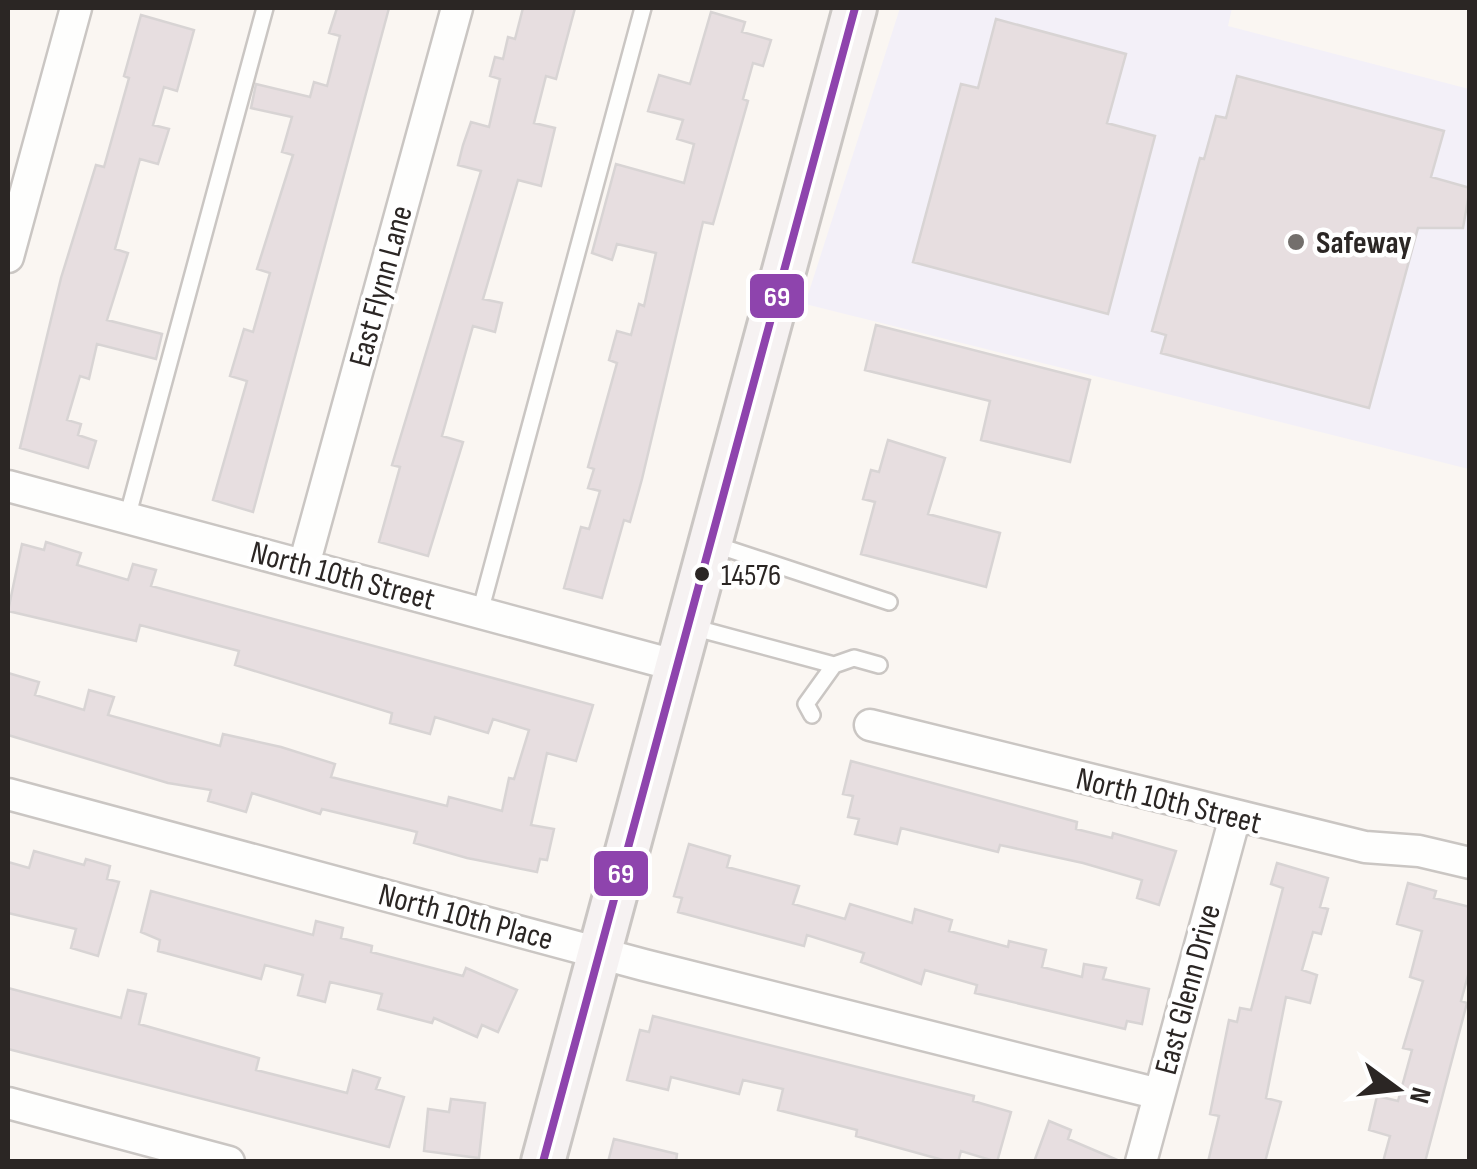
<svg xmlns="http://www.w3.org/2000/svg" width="1477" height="1169" viewBox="0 0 1477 1169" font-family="'Sofia Sans Condensed',sans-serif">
<rect width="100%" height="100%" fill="#faf6f2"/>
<path fill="#f3f0f8" d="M900,8H1232L1228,26L1469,89V469L805,304Z"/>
<path fill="#e7dee0" stroke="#d8d4d4" stroke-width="2.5" d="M337,8H389L253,512L213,500L247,381L230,376L244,329L253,332L270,273L257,269L293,155L282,152L292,117L251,108L256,84L310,97L314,82L327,86L340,36L329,33Z
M523,8H575L556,79L546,76L534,123L555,128L541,186L518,180L483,299L502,303L495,332L473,326L442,436L463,442L428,556L379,542L400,467L392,465L481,171L458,165L463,145L471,122L489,127L500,79L490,76L495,57L503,59L508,37L515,39Z
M711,12L745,22L742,32L771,40L763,66L753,63L743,99L748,101L713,224L703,222L642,479L630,522L624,520L602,598L564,588L581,527L589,529L600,491L588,488L594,469L588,467L617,363L609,360L617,331L631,335L639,304L644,306L656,253L617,244L612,260L592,253L616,164L684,183L694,144L677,139L683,120L648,111L659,75L690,84Z
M141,15L194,30L177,91L164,87L153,125L169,129L158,164L140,159L115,249L128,253L107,320L162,334L156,359L97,344L89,379L80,376L67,420L81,424L78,435L96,441L88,468L20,448L61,278L96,165L104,167L129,78L124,76Z
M996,19L1126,54L1107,123L1155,136L1108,314L913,262L961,84L978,88Z
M1237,76L1444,131L1431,177L1470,188L1463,228H1418L1369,408L1161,353L1166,335L1152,331L1200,158L1204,159L1216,116L1226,118Z
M876,325L1090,380L1070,462L981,440L990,401L865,370Z
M888,440L945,458L928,514L1000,533L986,587L861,554L875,502L863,499L871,470L879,472Z
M46,542L81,553L77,565L128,580L133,564L156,570L151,586L593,705L576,761L547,753L531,825L554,829L547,860L540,859L537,872L467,858L414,843L417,832L322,809L320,814L252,793L246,812L208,801L211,790L168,783L8,735V673L39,682L35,695L84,710L89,690L114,697L108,715L220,746L223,734L281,747L335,764L331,777L447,806L449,797L502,811L509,778L514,779L529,730L493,719L488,733L435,717L430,734L390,723L392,713L235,665L239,651L140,625L136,641L8,611L22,544L44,550Z
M851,761L1077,822L1076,829L1112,838L1113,833L1176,851L1159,905L1137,898L1142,880L1083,863L1000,845L998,852L901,828L897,844L855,834L859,819L848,817L853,796L843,794Z
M689,844L730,856L727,867L799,886L793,904L845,919L850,904L912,923L915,909L952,920L949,931L1008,947L1009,941L1046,950L1042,967L1082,977L1084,964L1106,968L1103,979L1149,989L1142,1024L1127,1021L1125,1029L975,993L977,985L925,970L921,984L861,962L864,953L807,935L804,946L678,912L682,898L674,896Z
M34,851L84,865L86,859L110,866L107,879L119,882L98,956L71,948L76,929L8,913V862L29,868Z
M1277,863L1328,878L1320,907L1328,909L1321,934L1313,932L1302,970L1317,975L1310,1003L1286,997L1266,1098L1281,1102L1265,1162H1208L1219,1116L1210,1114L1229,1020L1237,1022L1240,1008L1251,1010L1283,888L1271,884Z
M1408,883L1436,891L1434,898L1470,907V968L1461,1001L1467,1003L1425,1162H1383L1390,1136L1369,1130L1377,1096L1398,1101L1412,1050L1403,1048L1423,981L1410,977L1422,931L1397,924Z
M151,891L313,935L316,921L343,928L341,938L372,946L371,952L463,976L466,968L517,990L498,1032L482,1025L477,1037L434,1018L432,1023L378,1009L382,994L330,982L325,1002L298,995L303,975L265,965L261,979L158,951L160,940L141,932Z
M8,988L121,1018L128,990L146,994L139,1024L259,1058L256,1070L347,1093L353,1070L380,1078L376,1089L404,1097L389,1147L8,1049Z
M653,1016L974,1096L973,1101L1011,1112L997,1162L961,1151L958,1162H950L856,1136L857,1130L778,1110L783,1089L743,1080L739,1094L671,1077L668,1090L627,1080L640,1030L649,1032Z
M451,1099L485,1103L479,1158L424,1151L428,1109L449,1112Z
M1049,1121L1071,1130L1068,1139L1122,1162H1034Z
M614,1139L677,1154L676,1162H608Z"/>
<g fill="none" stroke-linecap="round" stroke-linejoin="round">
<g stroke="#cac6c3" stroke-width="20">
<path id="service" d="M127,518L265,8
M713,544L889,602
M480,612L643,8
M692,627L834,665L854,658L879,665
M812,715L806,704L834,665"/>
</g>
<g stroke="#cac6c3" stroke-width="35">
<path id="minor" d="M8,257L76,8
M8,486L678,666
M304,565L457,8
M870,725L1365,847L1419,851L1470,863
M8,794L644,965L1159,1094
M8,1103L229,1162
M1141,1162L1235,817"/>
</g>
<g stroke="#cac6c3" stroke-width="48">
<path id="secondary" d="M543,1162L855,8"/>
</g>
<use href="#service" stroke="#fefefd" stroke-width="15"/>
<use href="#minor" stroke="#fefefd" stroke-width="30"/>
<use href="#secondary" stroke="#f6f2f2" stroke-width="42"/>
<g stroke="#fff" stroke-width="15">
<path id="bus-1" d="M543,1162L855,8"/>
</g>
<use href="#bus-1" stroke="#8e44ad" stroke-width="8"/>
</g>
<circle fill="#736f6c" stroke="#fff" stroke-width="4" cx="1296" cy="242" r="10"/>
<circle fill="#2b2624" stroke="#fff" stroke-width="4" cx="702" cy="574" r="9"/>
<g text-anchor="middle" stroke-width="9" stroke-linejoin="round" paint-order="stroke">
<g font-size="30" fill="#2b2624" stroke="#fff" text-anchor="start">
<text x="721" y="585">14576</text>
</g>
<g font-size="32" font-weight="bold" fill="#2b2624" stroke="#fff" text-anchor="start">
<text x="1316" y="253">Safeway</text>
</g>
<g font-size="32" fill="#2b2624" stroke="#fff">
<text transform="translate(380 286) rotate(-75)" y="11">East Flynn Lane</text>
<text transform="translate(343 575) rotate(15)" y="11">North 10th Street</text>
<text transform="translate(1169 800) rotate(14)" y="11">North 10th Street</text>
<text transform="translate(466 916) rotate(15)" y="11">North 10th Place</text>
<text transform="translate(1187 989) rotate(-75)" y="11">East Glenn Drive</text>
</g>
</g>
<g stroke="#fff" stroke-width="4">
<rect x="748" y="272" width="58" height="48" rx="10" fill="#8e44ad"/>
<rect x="592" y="849" width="58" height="49" rx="10" fill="#8e44ad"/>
</g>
<g font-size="28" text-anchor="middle" font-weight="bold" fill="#fff">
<text x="777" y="306">69</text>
<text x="621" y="883">69</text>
</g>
<rect width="1477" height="1169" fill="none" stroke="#2b2624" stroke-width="20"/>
<g transform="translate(1397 1089) rotate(105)" stroke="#ffffff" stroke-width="8" paint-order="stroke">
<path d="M0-8L18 38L0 25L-18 38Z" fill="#2b2624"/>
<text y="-15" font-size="28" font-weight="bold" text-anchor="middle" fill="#2b2624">N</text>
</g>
</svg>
